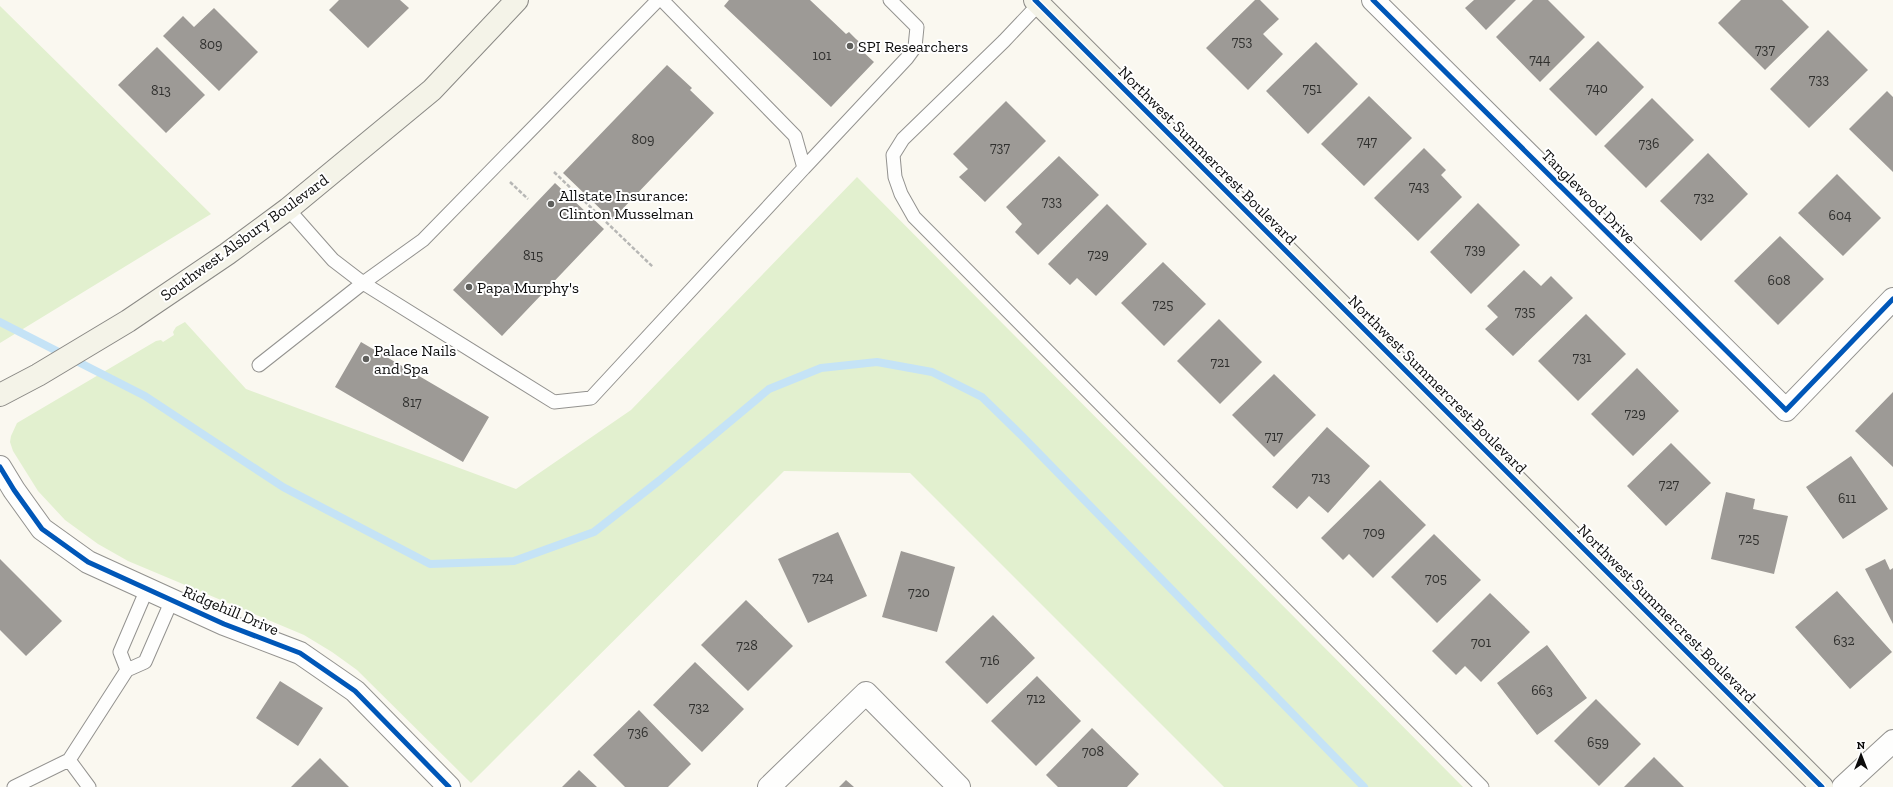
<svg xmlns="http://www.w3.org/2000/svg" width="1893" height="787" viewBox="0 0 1893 787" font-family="'Zilla Slab',serif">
<rect width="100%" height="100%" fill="#faf8f0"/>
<path fill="#e2f0cf" d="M0,6L211,214L0,343Z
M857,177L1463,787H1224L910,473L784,471L471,783L357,670L332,652L304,635L128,561L98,544L65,520L38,491L13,451L10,442L11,436L17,423L156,341L161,340L163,342L174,335L173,332L176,327L185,322L246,389L516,489L631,410Z"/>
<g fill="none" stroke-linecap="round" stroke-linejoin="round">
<path stroke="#c5e3f6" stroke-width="8" d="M0,322L145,396L283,487L430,564L514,561L594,532L660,480L769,389L821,368L877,362L932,372L982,397L1022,436L1364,787"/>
</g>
<path fill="#9d9a96" d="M339,0H400L409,8L368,48L329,10Z
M729,0H810L846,34L849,32L856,39L864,46L860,49L874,62L831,107L724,6Z
M1255,0H1260L1279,19L1263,34L1283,54L1248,90L1206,48Z
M1474,0H1516L1486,30L1465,8Z
M1533,0H1548L1585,37L1540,82L1496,37Z
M1741,0H1782L1809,27L1765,70L1718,23Z
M214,8L258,52L219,91L163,36L183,16L194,27Z
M1828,30L1868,70L1809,128L1770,89Z
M1598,41L1644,87L1596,136L1549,89Z
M1316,42L1358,84L1308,134L1266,91Z
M157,47L205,95L166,133L118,85Z
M667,65L692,88L690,90L714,113L612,220L563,173Z
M1887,91L1893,97V172L1849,129Z
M1369,96L1412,138L1364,186L1321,144Z
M1652,98L1694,140L1646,188L1604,146Z
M1006,101L1046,141L985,202L959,177L968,169L953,154Z
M1424,148L1446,170L1441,175L1462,197L1418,241L1374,198Z
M1708,153L1748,194L1701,241L1660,201Z
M1059,156L1099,195L1038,255L1015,232L1022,224L1006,207Z
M1837,174L1881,218L1843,256L1798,213Z
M555,183L604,229L502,336L453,290Z
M1478,203L1520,245L1471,294L1430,252Z
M1107,204L1147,244L1096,296L1077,278L1070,285L1048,264Z
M1780,236L1824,279L1778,325L1734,281Z
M1163,262L1206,304L1164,346L1121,303Z
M1524,270L1541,286L1551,276L1573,298L1513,356L1485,329L1498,317L1487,306Z
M1586,314L1626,354L1578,401L1538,361Z
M1219,319L1262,362L1220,404L1177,361Z
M361,342L489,417L463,462L335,387Z
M1637,368L1679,411L1633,456L1591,414Z
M1274,374L1316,415L1274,457L1232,415Z
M1893,392V467L1855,431Z
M1327,427L1370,466L1328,513L1309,496L1297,509L1272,487Z
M1671,443L1711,483L1666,526L1627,486Z
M1851,456L1888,509L1843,539L1806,487Z
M1380,480L1426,525L1373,578L1349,554L1343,560L1321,538Z
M1726,492L1755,499L1753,509L1788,516L1774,574L1711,559Z
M838,532L867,596L808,623L778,559Z
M1434,534L1481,580L1437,623L1391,577Z
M901,551L955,567L937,632L882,617Z
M0,559L62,621L26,656L0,630Z
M1885,559L1890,570L1893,568V624L1865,569Z
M1837,591L1892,652L1850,689L1795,627Z
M1490,593L1530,632L1481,682L1465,666L1456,675L1432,651Z
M746,600L793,646L748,691L701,645Z
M993,615L1035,658L987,704L945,662Z
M1547,645L1587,698L1537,735L1497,683Z
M695,662L744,709L702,752L653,705Z
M1037,676L1081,721L1036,766L991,721Z
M280,681L323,708L298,746L256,718Z
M1596,699L1641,744L1599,786L1554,741Z
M639,710L691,764L668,787H625L593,755Z
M1092,728L1139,774L1127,787H1058L1046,775Z
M1654,757L1684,787H1624Z
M320,758L349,787H291Z
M579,770L597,787H562Z
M846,780L854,787H839Z"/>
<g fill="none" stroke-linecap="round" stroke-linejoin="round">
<g stroke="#93928f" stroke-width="15">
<path id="lane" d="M1039,4L1004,41L903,139L893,155L895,177L901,194L914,217L1482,787
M804,168L907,58L915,47L917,27L890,0
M288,209L333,260L363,283L554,402L591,398L804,168L795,136L662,0
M259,365L363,283L423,240L658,0
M127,670L120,652L147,589
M69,760L89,787
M14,787L69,760L127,670L145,662L172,600"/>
</g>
<g stroke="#93928f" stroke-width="24">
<path id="street" d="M1373,0L1786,410L1893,299
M0,467L14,490L42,529L88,562L224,624L300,653L355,691L449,787
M769,787L866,693L959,787
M1843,787L1893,741"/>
</g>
<g stroke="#8a8985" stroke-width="24">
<path id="secondary" d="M1035,0L1822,787
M0,395L38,375L128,321L227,254L288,209L432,90L517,0"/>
</g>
<path stroke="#b7b7b5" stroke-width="2.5" stroke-dasharray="4 2" stroke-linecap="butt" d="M554,172L653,267
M510,182L528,199"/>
<use href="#lane" stroke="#fefefd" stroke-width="13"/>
<use href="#street" stroke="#fefefd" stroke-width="22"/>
<use href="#secondary" stroke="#f4f3e8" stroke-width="22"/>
<g stroke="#fff" stroke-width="8">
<path id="cycleway" d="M1035,0L1822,787
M1373,0L1786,410L1893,299
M0,467L14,490L42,529L88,562L224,624L300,653L355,691L449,787"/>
</g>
<use href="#cycleway" stroke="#0057b8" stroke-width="5"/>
</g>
<g fill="#5f5f5c" stroke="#fff" stroke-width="1.5">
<circle cx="850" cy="46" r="4"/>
<circle cx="551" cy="204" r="4"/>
<circle cx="469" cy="287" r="4"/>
<circle cx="366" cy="359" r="4"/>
</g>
<g text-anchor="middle" stroke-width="4" stroke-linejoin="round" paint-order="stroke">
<g font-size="14" fill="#30302e">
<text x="1242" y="46">753</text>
<text x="211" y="49">809</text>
<text x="1765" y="54">737</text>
<text x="822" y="60">101</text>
<text x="1540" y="64">744</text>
<text x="1819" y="84">733</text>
<text x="1312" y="93">751</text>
<text x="1597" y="93">740</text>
<text x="161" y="95">813</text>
<text x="643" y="144">809</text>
<text x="1367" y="146">747</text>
<text x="1649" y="148">736</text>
<text x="1000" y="152">737</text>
<text x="1419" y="191">743</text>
<text x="1704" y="202">732</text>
<text x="1052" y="206">733</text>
<text x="1840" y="220">604</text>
<text x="1475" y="254">739</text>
<text x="1098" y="259">729</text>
<text x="533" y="260">815</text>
<text x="1779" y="285">608</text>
<text x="1163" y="309">725</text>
<text x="1525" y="316">735</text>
<text x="1582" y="362">731</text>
<text x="1220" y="367">721</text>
<text x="412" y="407">817</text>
<text x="1635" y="418">729</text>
<text x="1274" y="441">717</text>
<text x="1321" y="482">713</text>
<text x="1669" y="489">727</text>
<text x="1847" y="503">611</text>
<text x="1374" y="537">709</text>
<text x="1749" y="543">725</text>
<text x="823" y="582">724</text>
<text x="1436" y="583">705</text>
<text x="919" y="597">720</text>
<text x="1844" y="645">632</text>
<text x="1481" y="647">701</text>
<text x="747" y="650">728</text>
<text x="990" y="665">716</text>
<text x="1542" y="695">663</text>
<text x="1036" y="703">712</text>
<text x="699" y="712">732</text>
<text x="638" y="737">736</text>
<text x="1598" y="747">659</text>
<text x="1093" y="756">708</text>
</g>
<g font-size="16" fill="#0c0c0c" stroke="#fff" text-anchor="start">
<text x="858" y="52">SPI Researchers</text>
<text x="559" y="201">Allstate Insurance:<tspan x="559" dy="18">Clinton Musselman</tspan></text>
<text x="477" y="293">Papa Murphy's</text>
<text x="374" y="356">Palace Nails<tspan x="374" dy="18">and Spa</tspan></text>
</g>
<g font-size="16" fill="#0c0c0c" stroke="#fff">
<text transform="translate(1208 155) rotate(45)" y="6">Northwest Summercrest Boulevard</text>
<text transform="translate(1589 196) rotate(45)" y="6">Tanglewood Drive</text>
<text transform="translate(244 237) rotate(-36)" y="6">Southwest Alsbury Boulevard</text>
<text transform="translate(1438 384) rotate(45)" y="6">Northwest Summercrest Boulevard</text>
<text transform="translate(231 610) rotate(23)" y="6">Ridgehill Drive</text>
<text transform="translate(1667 613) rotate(45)" y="6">Northwest Summercrest Boulevard</text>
</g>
</g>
<g transform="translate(1861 755)" stroke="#ffffff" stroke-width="3" paint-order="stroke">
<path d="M0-3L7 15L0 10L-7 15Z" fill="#0c0c0c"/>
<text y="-6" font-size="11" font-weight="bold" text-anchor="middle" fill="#0c0c0c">N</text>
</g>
</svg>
